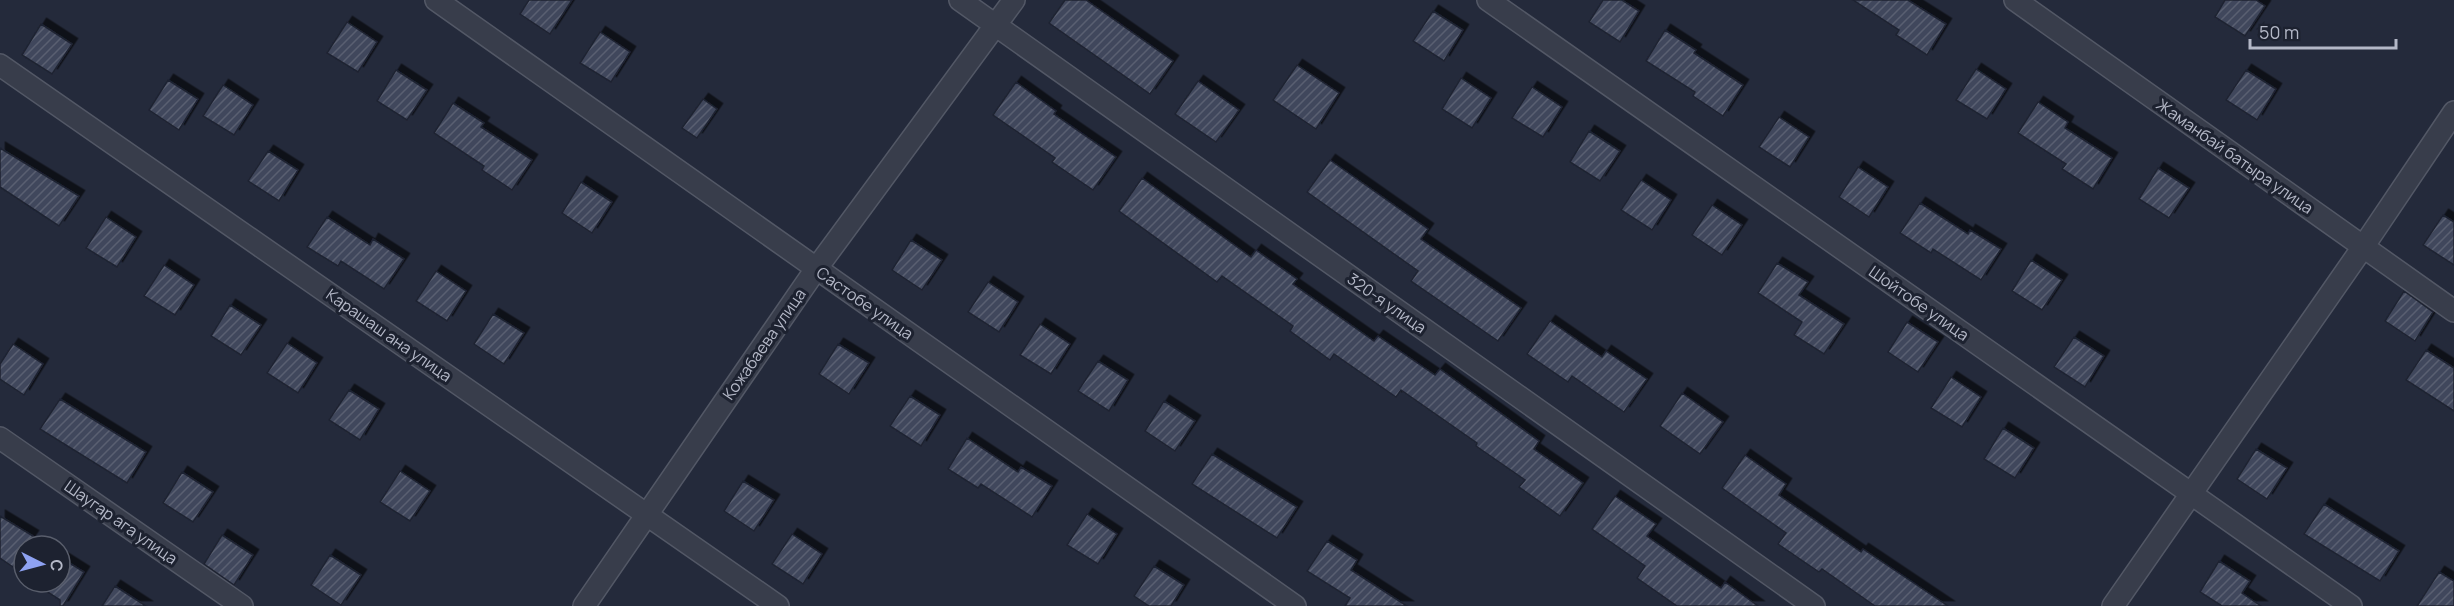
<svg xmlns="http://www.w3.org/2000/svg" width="2454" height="606" viewBox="0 0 2454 606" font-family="Manrope,sans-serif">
<defs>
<pattern id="building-hatch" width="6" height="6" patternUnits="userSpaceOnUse" patternTransform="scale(1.5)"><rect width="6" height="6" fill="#41475b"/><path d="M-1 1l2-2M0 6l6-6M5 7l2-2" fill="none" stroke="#5a5f71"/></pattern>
<filter id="shadow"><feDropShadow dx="5.5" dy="-5.5" stdDeviation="0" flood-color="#0009"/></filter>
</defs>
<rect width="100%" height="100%" fill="#242a3b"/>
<path fill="url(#building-hatch)" stroke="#1f2432" stroke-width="1.5" filter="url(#shadow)" d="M529,0H572L550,34L520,14Z
M1065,0H1086L1173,61L1150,94L1049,23Z
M1603,0H1622L1639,11L1620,42L1589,22Z
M1853,0H1908L1946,24L1927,55L1896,35L1899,30Z
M2225,0H2256L2265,6L2245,36L2215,17Z
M1433,11L1463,30L1444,61L1413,41Z
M347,22L377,42L358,72L327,53Z
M41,24L72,44L52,74L22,55Z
M1665,30L1696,50L1694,53L1743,85L1723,116L1693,96L1695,92L1646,61Z
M600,32L630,52L611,82L580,63Z
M1297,65L1339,93L1316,129L1273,100Z
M1976,69L2006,89L1987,119L1956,100Z
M396,70L427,90L407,120L377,101Z
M2246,70L2276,89L2257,120L2226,100Z
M1461,78L1491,98L1472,128L1442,109Z
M168,80L198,99L179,130L149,110Z
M1198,81L1239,110L1216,142L1175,114Z
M1016,82L1056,111L1054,114L1116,157L1093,190L1052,162L1055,158L993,115Z
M223,85L253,105L234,135L203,116Z
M1532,87L1562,107L1543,137L1512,118Z
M703,99L717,109L697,138L682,128Z
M2038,102L2068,122L2065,128L2112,158L2093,189L2062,169L2066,164L2018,133Z
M453,103L484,123L481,127L532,160L512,190L482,170L484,166L434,133Z
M1779,117L1809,137L1790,167L1759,147Z
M1589,131L1620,151L1600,181L1570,162Z
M0,148L79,196L59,226L0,187Z
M268,151L298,170L279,201L248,181Z
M1330,160L1428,229L1421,239L1521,308L1498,341L1411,281L1418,271L1307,192Z
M1858,167L1888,187L1869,217L1839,197Z
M2158,168L2189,188L2169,218L2139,199Z
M1142,178L1251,257L1256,250L1297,279L1293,284L1374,341L1378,336L1435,375L1440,369L1539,441L1534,449L1583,483L1560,516L1519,487L1525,480L1476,446L1477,443L1401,390L1396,397L1334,354L1330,360L1290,331L1293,326L1222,276L1217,282L1119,211Z
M1641,180L1671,200L1652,230L1621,210Z
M581,182L612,202L592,233L562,213Z
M1920,203L1968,234L1970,230L2001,249L1981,280L1933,249L1931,253L1900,233Z
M1712,205L1742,225L1722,255L1692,235Z
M2443,215L2454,222V265L2423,245Z
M106,217L136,237L117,267L86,248Z
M327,217L370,245L373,239L404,259L384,289L341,261L338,266L307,247Z
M911,240L942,260L922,290L892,270Z
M2031,260L2062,280L2042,310L2012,291Z
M1777,263L1808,282L1799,295L1844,324L1824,354L1794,335L1802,322L1758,293Z
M164,265L194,285L175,315L144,296Z
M436,271L466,291L447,321L416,301Z
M988,282L1018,302L999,332L968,312Z
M2404,291L2433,312L2415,341L2385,321Z
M230,305L261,325L241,355L211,336Z
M493,314L524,333L504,364L474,344Z
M1550,321L1602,357L1606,351L1647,379L1624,412L1572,376L1568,382L1527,354Z
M1907,322L1938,342L1918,372L1888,352Z
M1040,324L1070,344L1051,374L1020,355Z
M2074,337L2104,356L2085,387L2054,367Z
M287,343L317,363L298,393L267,373Z
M13,344L43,364L24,395L0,379V364Z
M838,344L869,363L849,394L819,374Z
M2426,350L2454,368V411L2406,380Z
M1098,361L1128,380L1109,411L1078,391Z
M1951,377L1981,397L1962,427L1931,408Z
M349,390L379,409L360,440L329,420Z
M1682,393L1723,422L1700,454L1660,426Z
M910,396L940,415L921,446L890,426Z
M60,399L146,452L127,483L40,429Z
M1164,401L1195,421L1175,451L1145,431Z
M2003,428L2034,448L2015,478L1984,459Z
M967,438L1018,472L1021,467L1052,486L1032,517L981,484L978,488L948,469Z
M2256,449L2287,468L2267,499L2237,479Z
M1212,454L1297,507L1277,538L1192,484Z
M1745,455L1786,484L1779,495L1861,552L1863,549L1948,606H1875L1822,569L1819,572L1778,544L1786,533L1722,488Z
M400,471L430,491L410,521L380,502Z
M182,472L213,492L193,522L163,503Z
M743,481L774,500L754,531L724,511Z
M1615,496L1656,524L1647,536L1721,588L1725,582L1758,606H1677L1637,578L1645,566L1592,529Z
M2324,504L2399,551L2380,581L2304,534Z
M1087,514L1117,534L1098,564L1067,545Z
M0,516L33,536L26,546H24V550L13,567L0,558Z
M792,534L822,554L803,584L772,564Z
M222,535L253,555L234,585L204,564Z
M1327,541L1357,560L1351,570L1407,606H1345L1350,598L1307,571Z
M330,555L361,575L341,605L311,585Z
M60,557L84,572L63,606H60V600L32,582H60Z
M2219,561L2250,581L2242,593L2261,606H2222L2200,592Z
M1154,566L1184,585L1171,606H1149L1134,596Z
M2439,572L2454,581V606H2417Z
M115,586L146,606H102Z"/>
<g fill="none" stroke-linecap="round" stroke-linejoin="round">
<g stroke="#535866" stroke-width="24">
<path id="minor" d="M436,0L1295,606
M960,0L1814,606
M1488,0L2351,606
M2015,0L2454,311
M0,65L778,606
M0,438L242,606
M584,606L816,269L1014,0
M2113,606L2363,247L2454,112"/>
</g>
<use href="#minor" stroke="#383d4b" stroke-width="21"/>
</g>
<g text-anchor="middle" stroke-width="6" stroke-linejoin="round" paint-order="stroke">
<g font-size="16" fill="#b4b8c7" stroke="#1d2230">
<text transform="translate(2235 156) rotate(35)" y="6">Жаманбай батыра улица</text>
<text transform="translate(865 303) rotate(35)" y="6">Састобе улица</text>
<text transform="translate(1387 303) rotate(35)" y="6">320-я улица</text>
<text transform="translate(1919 303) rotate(35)" y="6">Шойтобе улица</text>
<text transform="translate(389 335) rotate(35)" y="6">Карашаш ана улица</text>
<text transform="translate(764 344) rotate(-55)" y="6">Кожабаева улица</text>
<text transform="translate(121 522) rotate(35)" y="6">Шаугар ага улица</text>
</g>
</g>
<g transform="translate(42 564) rotate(96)"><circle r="28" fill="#1d2230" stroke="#595e6c" stroke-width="1.5"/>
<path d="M0-4.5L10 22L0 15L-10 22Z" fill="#8ea2f2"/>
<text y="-9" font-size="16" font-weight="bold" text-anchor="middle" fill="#b4b8c7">С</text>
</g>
<path d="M2250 39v9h146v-9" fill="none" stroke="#b4b8c7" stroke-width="3"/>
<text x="2259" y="39" font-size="18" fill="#b4b8c7" stroke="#1d2230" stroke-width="4.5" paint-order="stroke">50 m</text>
</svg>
